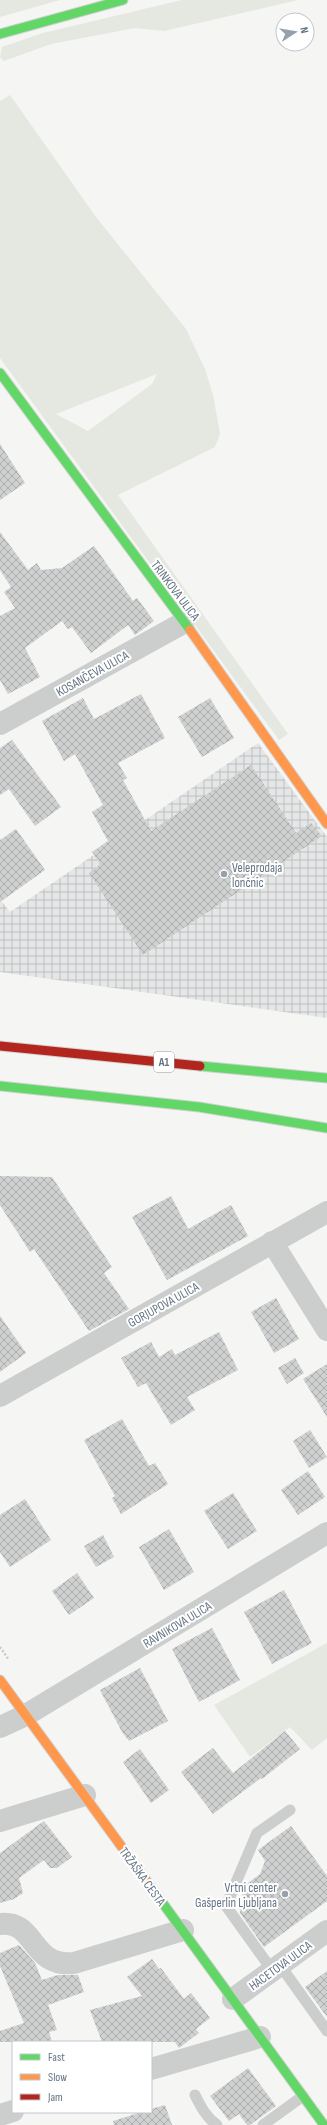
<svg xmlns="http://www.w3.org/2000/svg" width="327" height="2125" viewBox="0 0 327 2125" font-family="'Sofia Sans Condensed',sans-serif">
<defs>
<pattern id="industrial-grid" width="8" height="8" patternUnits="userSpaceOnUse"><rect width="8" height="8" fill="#e5e6e6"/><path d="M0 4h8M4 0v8" fill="none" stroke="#bdbfc0"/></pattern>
<pattern id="building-cross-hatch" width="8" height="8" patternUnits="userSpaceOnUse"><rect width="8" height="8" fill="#cfd0d0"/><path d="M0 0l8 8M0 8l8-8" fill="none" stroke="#acadae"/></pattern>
</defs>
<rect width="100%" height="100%" fill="#f5f5f3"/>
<path fill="url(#industrial-grid)" d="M258,743L327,837V1018L0,972V899L10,912Z"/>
<path fill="#e4e8e1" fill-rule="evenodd" d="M0,0H60L0,17Z
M182,0H298L164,31L135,28L51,44L4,61L0,57L2,47L43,33Z
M10,95L96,217L186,329L205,369L213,395L220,434L215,447L118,495L288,734L279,740L0,358V101ZM157,374L152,384L88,431L56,414Z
M327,1643V1738L312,1750L290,1727L250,1757L214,1705Z"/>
<path fill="url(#building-cross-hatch)" d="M0,444L25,483L0,500Z
M0,532L28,570L37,563L41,570L62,568L94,546L133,601L137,598L154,621L135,635L128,625L91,653L72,627L68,629L62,621L25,648L40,677L8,694L0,680V616L15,608L4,592L11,587L0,570Z
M141,694L165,738L118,763L127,778L123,780L151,831L251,765L296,833L311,823L322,836L143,955L89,873L101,864L92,852L108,841L92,812L103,805L75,754L64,761L42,721L83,698L94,719Z
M210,698L234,738L202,757L178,717Z
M12,740L61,807L35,826L9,789L0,795V748Z
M16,829L45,870L0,902V840Z
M0,1176L52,1177L112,1267L104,1273L129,1309L89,1331L34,1249L30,1252L0,1205Z
M171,1196L188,1229L231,1205L248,1236L167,1280L132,1217Z
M276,1298L299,1339L274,1353L251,1312Z
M0,1316L26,1353L0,1372Z
M219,1332L238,1370L187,1397L195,1410L171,1425L146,1383L138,1387L121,1358L151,1342L159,1357L172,1349L175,1355Z
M295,1358L304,1373L287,1384L278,1368Z
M327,1364V1417L303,1379Z
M122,1419L149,1466L155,1463L168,1484L121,1514L112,1498L115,1496L84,1440Z
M310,1430L327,1457L309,1468L293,1441Z
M308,1471L325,1497L298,1515L281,1490Z
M233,1493L257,1531L228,1549L204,1511Z
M25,1499L51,1540L10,1567L0,1552V1515Z
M169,1529L194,1572L164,1590L139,1547Z
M103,1535L114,1557L96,1567L84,1546Z
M77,1573L94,1598L69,1615L52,1591Z
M284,1590L312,1643L272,1664L244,1612Z
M212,1628L240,1680L199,1702L172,1649Z
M140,1668L168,1721L129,1741L122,1732L100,1690Z
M285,1731L300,1749L262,1779L261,1778L213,1814L181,1772L213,1748L233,1773Z
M140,1749L169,1790L151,1803L123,1762Z
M44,1821L72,1857L57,1868H50L44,1860L19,1878L23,1893L14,1899L0,1903V1853Z
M291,1826L327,1876V1901L264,1947L240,1913L244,1886L260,1874L265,1861L258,1850Z
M19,1945L35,1963L42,1980L58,1975H78L84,1992L48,2005L57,2030L49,2032L52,2042H0V2031L24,2023L0,1966V1953Z
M152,1959L159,1969L161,1968L184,1999L191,1993L210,2018L196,2029L199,2033L179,2048L175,2042H102L90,2010L142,1996L127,1977Z
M327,1971V2017L305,1987Z
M248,2068L276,2106L250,2125H247L239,2114L229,2121L210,2096Z
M165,2105L172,2125H114L113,2121L142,2112H151V2109Z"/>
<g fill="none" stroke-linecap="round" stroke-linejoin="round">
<g stroke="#d1d3d3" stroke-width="11">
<path id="fast" d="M0,34L123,0
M0,373L190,630
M200,1066L327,1078
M0,1086L199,1107L327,1128
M151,1887L324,2125"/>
</g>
<g stroke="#d1d3d3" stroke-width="11">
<path id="slow" d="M190,630L327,824
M0,1680L151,1887"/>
</g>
<g stroke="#d1d3d3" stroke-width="11">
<path id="jam" d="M0,1046L200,1066"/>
</g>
<path stroke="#cacbcb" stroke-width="2.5" stroke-dasharray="2 2" stroke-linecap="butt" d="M0,1647L9,1660"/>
<path stroke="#cccece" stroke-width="11" d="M280,1965L327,2031
M272,1970L226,1906L257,1833L290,1810
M195,2095C201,2107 206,2117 217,2125
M263,2125L303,2096"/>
<path stroke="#cccece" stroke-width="22" d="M0,724L183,623
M272,1242L327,1330
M0,1396L327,1212
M0,1727L26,1715L327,1533
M0,1821L85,1795
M0,1924C36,1919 30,1968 74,1963L183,1930
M233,1999L327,1931
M151,2069L260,2037
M0,2115L13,2111"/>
<use href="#fast" stroke="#63d668" stroke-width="9"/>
<use href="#slow" stroke="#ff974d" stroke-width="9"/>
<use href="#jam" stroke="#b3261e" stroke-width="9"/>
</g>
<g fill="#97a1ab" stroke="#fff" stroke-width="1.5">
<circle cx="224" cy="874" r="4"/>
<circle cx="285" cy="1894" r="4"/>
</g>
<g text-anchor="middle" stroke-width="4" stroke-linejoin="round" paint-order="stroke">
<rect fill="#fff" stroke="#929ea9" stroke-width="1" x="154" y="1052" width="20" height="20" rx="3"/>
<g font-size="12" font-weight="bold" fill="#647484">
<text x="164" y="1066">A1</text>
</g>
<g font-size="13" fill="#647484" stroke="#fff">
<text transform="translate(176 590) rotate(53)" y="5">TRINKOVA ULICA</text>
<text transform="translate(92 673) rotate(-29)" y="5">KOSANČEVA ULICA</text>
<text transform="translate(163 1304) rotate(-29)" y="5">GORJUPOVA ULICA</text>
<text transform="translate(177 1624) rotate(-31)" y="5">RAVNIKOVA ULICA</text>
<text transform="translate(143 1876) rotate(54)" y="5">TRŽAŠKA CESTA</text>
<text transform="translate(280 1965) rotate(-36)" y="5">HACETOVA ULICA</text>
</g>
<g font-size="13" fill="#647484" stroke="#fff" text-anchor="start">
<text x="232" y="872">Veleprodaja<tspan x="232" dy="15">lončnic</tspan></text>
<text x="277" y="1892" text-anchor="end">Vrtni center<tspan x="277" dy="15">Gašperlin Ljubljana</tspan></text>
</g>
</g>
<rect x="12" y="2041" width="140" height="72" fill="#ffffff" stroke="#c1c7ce"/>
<rect x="20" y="2054" width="20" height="6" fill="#63d668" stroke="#c1c7ce"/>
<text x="48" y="2061" font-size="12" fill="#647484">Fast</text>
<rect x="20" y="2074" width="20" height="6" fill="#ff974d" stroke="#c1c7ce"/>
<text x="48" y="2081" font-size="12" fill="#647484">Slow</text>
<rect x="20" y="2094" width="20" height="6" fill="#b3261e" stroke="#c1c7ce"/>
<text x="48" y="2101" font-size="12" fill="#647484">Jam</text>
<g transform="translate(295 32) rotate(78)"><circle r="19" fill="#ffffff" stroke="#c1c7ce"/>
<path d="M0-3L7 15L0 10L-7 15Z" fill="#97a1ab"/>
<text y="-6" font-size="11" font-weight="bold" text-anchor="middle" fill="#647484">N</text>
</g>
</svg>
